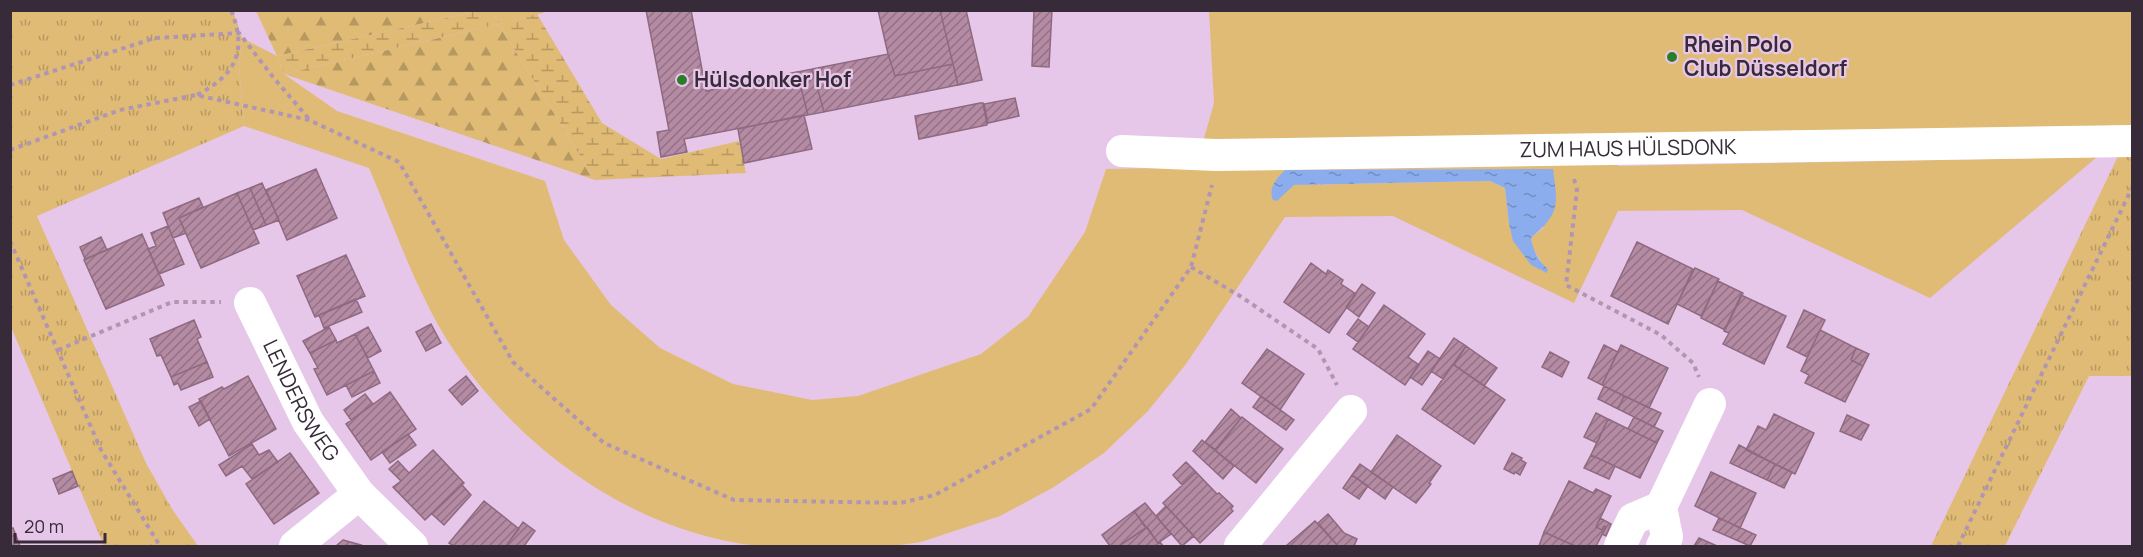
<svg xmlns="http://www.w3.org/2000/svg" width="2143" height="557" viewBox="0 0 2143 557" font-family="Manrope,sans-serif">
<defs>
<pattern id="grass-tufts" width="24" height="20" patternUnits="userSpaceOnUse" patternTransform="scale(1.5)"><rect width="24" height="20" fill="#e0bb75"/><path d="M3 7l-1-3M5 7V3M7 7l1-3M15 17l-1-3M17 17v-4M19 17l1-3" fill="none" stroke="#b69861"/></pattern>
<pattern id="forest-firs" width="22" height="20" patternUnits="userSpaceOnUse" patternTransform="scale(1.5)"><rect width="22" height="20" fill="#e0bb75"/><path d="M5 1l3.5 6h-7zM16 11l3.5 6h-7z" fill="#b69861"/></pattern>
<pattern id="wetland-marsh" width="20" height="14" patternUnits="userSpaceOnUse" patternTransform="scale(1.5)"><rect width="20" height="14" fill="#e0bb75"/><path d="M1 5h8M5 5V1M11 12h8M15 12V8" fill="none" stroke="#b69861"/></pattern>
<pattern id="water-ripples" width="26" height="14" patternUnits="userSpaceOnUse" patternTransform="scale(1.5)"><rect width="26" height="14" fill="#8baded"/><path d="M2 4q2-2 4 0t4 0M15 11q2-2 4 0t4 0" fill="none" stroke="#728dc1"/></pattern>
<pattern id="building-hatch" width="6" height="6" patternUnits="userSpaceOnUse" patternTransform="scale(1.5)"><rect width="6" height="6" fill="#b48ba3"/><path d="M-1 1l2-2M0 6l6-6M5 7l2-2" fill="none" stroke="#937286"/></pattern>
</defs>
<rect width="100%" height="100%" fill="#e6c6e9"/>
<path fill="url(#grass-tufts)" d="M10,11H233L242,38L239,66L244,126L37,216L146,463L172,509L198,546H104L11,327Z
M492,11H550L499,24Z
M2132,127V376H2089L2005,546H1931Z"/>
<path fill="url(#forest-firs)" d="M256,11H478L277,56Z
M499,24L595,180L284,74Z"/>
<path fill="url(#wetland-marsh)" d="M478,11H492L499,24L537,14L602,123L661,159L739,141L746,173L595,180L499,24L284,74L277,56Z"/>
<path fill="#e0bb75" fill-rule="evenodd" d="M1209,11H2132V127L1203,142L1214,103Z
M242,38L277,56L284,74L337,111L545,181L564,240L611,305L660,348L733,384L812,400L858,396L981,354L1028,317L1085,232L1106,169L1617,159L1618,166L2097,157L1930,298L1742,210L1618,211L1574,303L1393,216L1285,217L1186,364L1148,411L1104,453L1054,487L1000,516L921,542L893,546H759C633,533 516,447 449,343C415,289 394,226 369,168L244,126L239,66ZM1553,169L1543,228L1531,238L1533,249L1543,264L1509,224L1505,188L1490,181L1294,185L1285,192V170Z"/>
<path fill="url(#water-ripples)" d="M1553,169C1558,206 1560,213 1531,238C1533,250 1538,261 1548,269L1547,273L1531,265L1513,241L1509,224L1505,188L1490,181L1294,185L1277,201L1273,200C1268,188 1276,179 1285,170Z"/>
<path fill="url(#building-hatch)" stroke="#8f6980" stroke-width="1.5" d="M646,10H691L706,91L797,72L808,115L684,139L687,152L661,157L657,132L669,130Z
M878,10H940L953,64L895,76L888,54Z
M940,10H966L982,80L958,85Z
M1034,10H1052L1049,67L1032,66Z
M888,54L895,76L953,64L958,85L824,112L812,69Z
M812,69L824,112L808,115L797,72Z
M1015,98L1019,116L988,123L984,104Z
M980,103H983L987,125L919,139L915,116Z
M804,115L812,149L744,163L738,129Z
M316,169L337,218L287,240L266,190Z
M262,183L279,220L266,225L250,188Z
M250,188L266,225L253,230L237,193Z
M237,193L259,243L201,268L179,218Z
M199,198L203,207L179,218L186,233L173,238L163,213Z
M168,226L184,264L159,274L148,249L156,246L151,233Z
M142,234L164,285L106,309L84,260Z
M101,237L107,250L85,259L80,247Z
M1637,242L1693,269L1668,324L1611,296Z
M346,255L365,296L315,317L297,276Z
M1311,263L1326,274L1328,270L1343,280L1341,284L1356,294L1329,333L1284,302Z
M1695,268L1719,279L1701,316L1677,304Z
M1718,281L1743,293L1725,330L1701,318Z
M1362,284L1375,293L1359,317L1346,307Z
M1741,295L1786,316L1764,364L1723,344L1729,333L1724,331Z
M356,299L362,312L324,328L319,315Z
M1384,305L1425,334L1408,357L1419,365L1405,385L1353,349Z
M1804,310L1825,320L1807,357L1787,347Z
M1358,319L1369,327L1358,342L1347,334Z
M194,320L201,337L197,339L207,362L171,377L161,355L157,356L150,339Z
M431,324L441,343L426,351L416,332Z
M329,327L336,340L310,353L303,341Z
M368,327L381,351L368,358L355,334Z
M1820,330L1856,348L1851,360L1863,366L1845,402L1805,383L1809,375L1801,371Z
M355,334L374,371L327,395L314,369L318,368L310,353L336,340L337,343Z
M1454,338L1466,346L1443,379L1431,371Z
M1604,345L1618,352L1602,385L1588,378Z
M1621,345L1668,368L1649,408L1602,385Z
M1466,346L1497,368L1484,386L1454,365Z
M1856,348L1869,354L1863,366L1851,360Z
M1267,349L1304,374L1280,410L1242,383Z
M1428,351L1440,359L1422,385L1410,377Z
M1550,352L1569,362L1562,377L1542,367Z
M207,362L213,377L181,390L178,383L174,385L171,377Z
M1453,364L1505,400L1474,444L1422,409Z
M374,371L380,383L352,397L346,385Z
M248,376L276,429L229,456L199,399L222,387L224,389Z
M466,376L478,391L462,405L449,390Z
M1604,386L1624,396L1618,409L1598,399Z
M390,392L416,429L371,460L346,424Z
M365,394L373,404L351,420L344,410Z
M1261,396L1294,420L1286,430L1253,407Z
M1624,396L1661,413L1654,427L1618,409Z
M201,401L210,419L199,426L189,407Z
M1231,409L1241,418L1216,450L1205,442Z
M1596,413L1608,419L1597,443L1584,437Z
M1774,414L1814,433L1795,474L1746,450L1758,426L1766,430Z
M1847,415L1869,425L1861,440L1840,431Z
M1242,417L1283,449L1256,483L1215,450Z
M1634,417L1663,431L1657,443L1628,429Z
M1608,419L1657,443L1640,478L1591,455Z
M408,434L416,445L390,463L382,452Z
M1397,435L1441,466L1429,483L1431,484L1416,503L1371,472Z
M1202,440L1234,466L1223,479L1193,451Z
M252,444L259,455L269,450L278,462L252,479L242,466L226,476L219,465Z
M1739,445L1775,464L1767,480L1730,463Z
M433,450L464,483L425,520L393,487L401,481L389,469L398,461L409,473Z
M290,453L319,493L274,524L246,484Z
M1512,453L1522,458L1521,460L1526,463L1520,475L1515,472L1514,474L1504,469Z
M1591,455L1615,466L1609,479L1584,468Z
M1186,462L1196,472L1182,485L1173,475Z
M1360,464L1393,487L1385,499L1352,475Z
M1775,464L1792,472L1784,488L1767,480Z
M72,471L78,486L59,494L53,479Z
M1196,472L1217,494L1219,493L1233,506L1231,509L1233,511L1200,543L1163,503Z
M1711,472L1756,493L1740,528L1695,506Z
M1352,475L1368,486L1359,499L1343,488Z
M1569,481L1593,493L1596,489L1611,496L1596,527L1602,530L1604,526L1606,527L1596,546H1575L1544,532Z
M462,485L471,495L444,525L432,514Z
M484,501L519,529L506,546H454L449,543Z
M1145,503L1171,534L1158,543L1134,511Z
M1166,506L1194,536L1182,546L1156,516Z
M1134,511L1146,528L1119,546H1110L1102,535Z
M1328,514L1344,533L1357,539L1354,546H1338L1318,523Z
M1600,518L1611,524L1606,536L1602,534L1606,527L1604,526L1602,530L1596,527Z
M1719,518L1756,535L1750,546L1713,530Z
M1315,521L1338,546H1286Z
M523,522L535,531L524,546H506Z
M1147,527L1158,543L1160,542L1163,546H1119Z
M13,528L20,546H10V529Z
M1544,532L1575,546H1539Z
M1699,538L1717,546H1694Z
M343,540L361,545L363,546H336Z"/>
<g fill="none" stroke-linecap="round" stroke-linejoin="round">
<path stroke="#b096b3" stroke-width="4" stroke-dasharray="4.5 4.5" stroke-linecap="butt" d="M10,85L155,38L239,33L273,77L309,119
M197,95C235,75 248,52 231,10
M10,150L120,110L196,95L309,120L399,162L513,362L604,443L734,500L900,503L935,495L1091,409L1191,267L1212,185
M1574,179L1577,190L1566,285L1661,335L1693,363L1699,377
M10,241L101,450L160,546
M1191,267L1240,296L1318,349L1337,385
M58,350L172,302H221
M1958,546L2132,188"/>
<g stroke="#fff" stroke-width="32">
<path id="s1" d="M1122,151L1216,155L2132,141"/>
<path id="s2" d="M250,303L308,422L359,494L412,546"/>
<path d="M295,546L359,494"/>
<path d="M1240,546L1351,411"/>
<path d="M1620,546L1633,519L1661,507"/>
<path d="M1662,546L1667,537L1661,507L1710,404"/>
</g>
</g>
<g fill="#2b7d28" stroke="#e6c6e9" stroke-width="2">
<circle cx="1672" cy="57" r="6"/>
<circle cx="682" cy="80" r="6"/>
</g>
<g text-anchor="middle" stroke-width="4.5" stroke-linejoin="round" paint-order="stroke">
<g font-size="21" font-weight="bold" fill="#372b39" stroke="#e6c6e9" text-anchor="start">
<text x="1684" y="52">Rhein Polo<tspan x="1684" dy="24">Club Düsseldorf</tspan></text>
<text x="694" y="87">Hülsdonker Hof</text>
</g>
<g font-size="21" fill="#372b39" stroke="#e6c6e9">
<text dy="7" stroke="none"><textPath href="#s1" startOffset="506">ZUM HAUS HÜLSDONK</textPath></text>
<text dy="7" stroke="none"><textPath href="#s2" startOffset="110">LENDERSWEG</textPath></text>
</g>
</g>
<rect width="2143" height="557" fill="none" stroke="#372b39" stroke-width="24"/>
<path d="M15 533v9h90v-9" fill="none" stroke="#372b39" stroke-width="3"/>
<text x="24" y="533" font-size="18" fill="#372b39" stroke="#e6c6e9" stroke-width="4.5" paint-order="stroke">20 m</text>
</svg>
